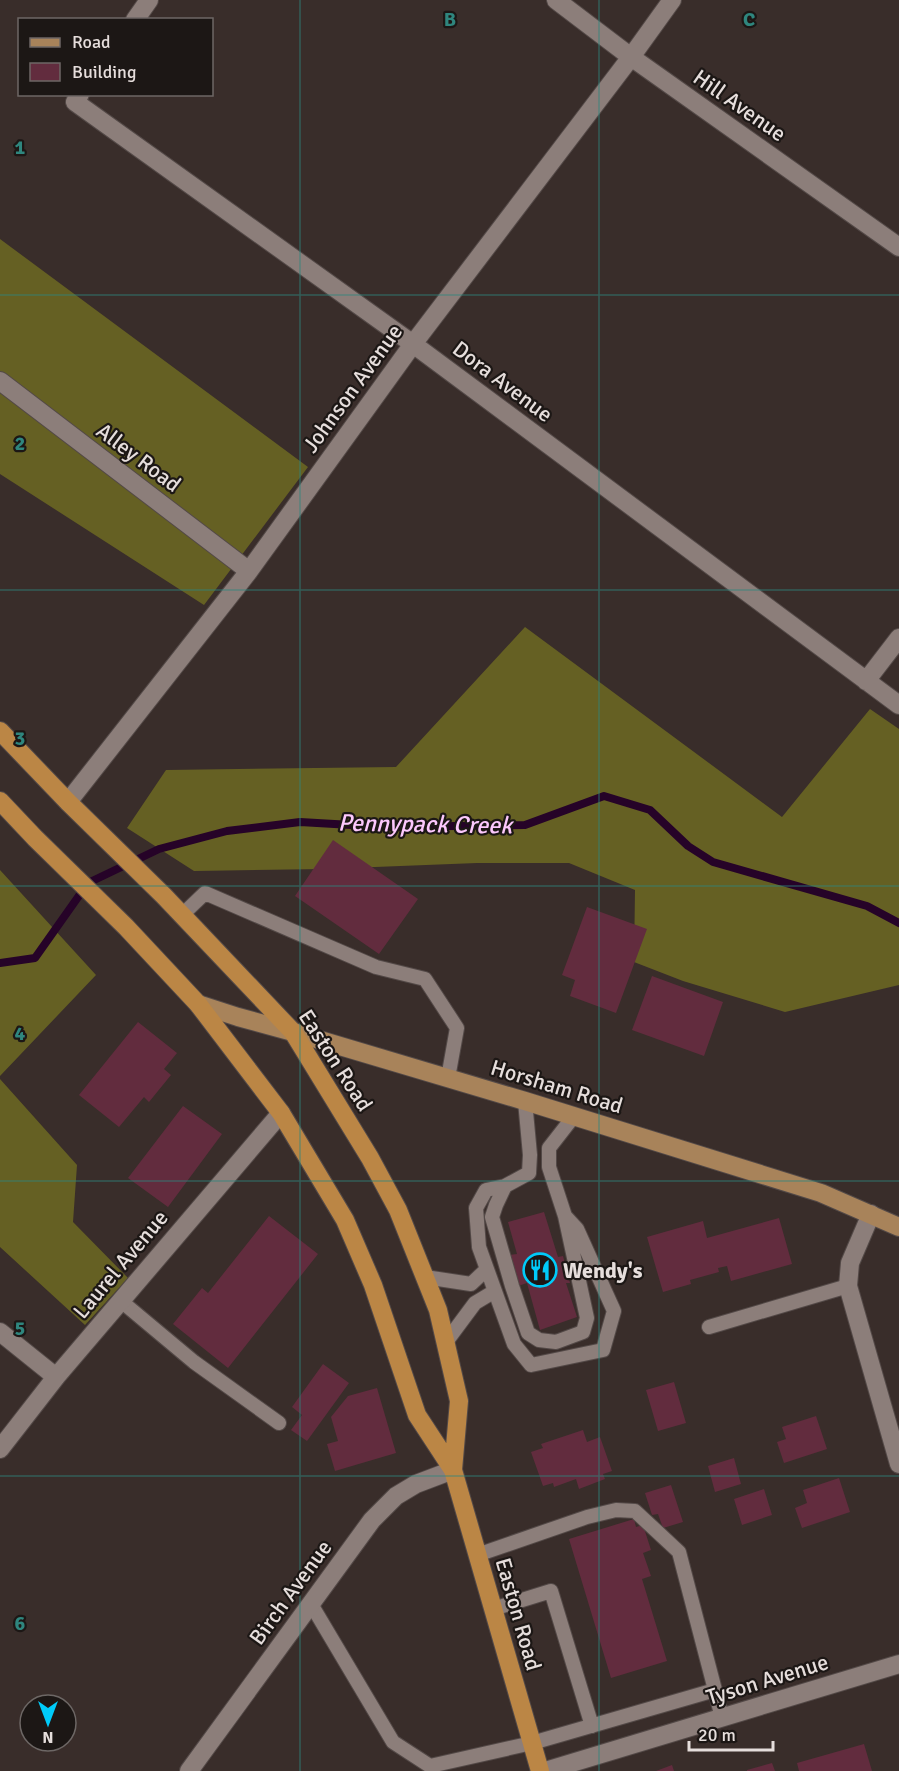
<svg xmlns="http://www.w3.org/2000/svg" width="899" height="1771" viewBox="0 0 899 1771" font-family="Signika,sans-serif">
<rect width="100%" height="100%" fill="#392d2a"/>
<path fill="#656023" d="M0,239L308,467L204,605L0,474Z
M525,627L782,817L870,709L899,729V985L785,1012L683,981L634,962L635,890L569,863H477L324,869L194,871L127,828L166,770L396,767Z
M0,870L96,975L0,1076Z
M0,1079L77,1165L73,1222L128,1278L85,1325L0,1247Z"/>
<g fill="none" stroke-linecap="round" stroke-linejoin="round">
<path stroke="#260328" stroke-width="8" d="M0,963L35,958L88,883L159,849L227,831L300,822L386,827L525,825L604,796L650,810L688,846L713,862L867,906L899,923"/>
</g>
<path fill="#622c3e" d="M333,840L418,899L379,954L295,896Z
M587,907L647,929L616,1013L570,996L575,980L562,975Z
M652,976L723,1002L704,1056L632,1030Z
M138,1022L177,1053L164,1069L171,1075L149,1102L144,1097L119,1127L79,1095Z
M183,1106L222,1134L168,1207L128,1178Z
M544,1212L558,1257L563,1256L570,1283H566L577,1317L540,1330L527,1283L518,1286L509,1255L517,1254L508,1222Z
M269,1216L318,1254L228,1368L173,1324L202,1288L208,1293Z
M779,1218L792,1264L731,1281L727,1266L718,1268L719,1272L690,1280L691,1284L663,1292L647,1237L703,1221L707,1238Z
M323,1364L349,1383L307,1441L291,1430L302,1415L292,1407Z
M674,1382L686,1423L658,1431L646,1390Z
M377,1388L396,1453L335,1471L327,1444L338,1441L331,1417L348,1396Z
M816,1416L827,1449L784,1463L777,1442L786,1439L782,1427Z
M583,1430L587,1442L600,1437L612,1471L603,1474L605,1479L579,1489L576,1479L554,1487L553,1483L543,1486L531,1452L543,1448L541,1444Z
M734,1458L741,1484L715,1492L708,1466Z
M839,1478L850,1512L802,1528L795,1508L807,1503L803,1490Z
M671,1485L683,1522L663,1528L658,1514L652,1515L645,1493Z
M764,1489L772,1515L742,1525L734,1499Z
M634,1519L636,1527L643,1525L651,1550L643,1553L651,1576L642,1579L667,1661L611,1678L569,1539Z
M864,1744L872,1771H799L797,1763Z
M772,1763L775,1771H747V1770Z
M672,1765L674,1771H656Z"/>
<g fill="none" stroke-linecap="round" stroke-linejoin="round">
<g stroke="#534947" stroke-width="16">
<path id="lane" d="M182,915L205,893L376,967L425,979L457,1028L448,1078
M525,1101L530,1155L529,1173
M529,1173L505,1186L486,1190L476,1208L479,1247L514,1344L531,1365L603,1350L614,1311L577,1229L565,1216
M505,1186L496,1205L492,1217L512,1286L528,1333L539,1340L556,1342L583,1332L587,1318L565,1216L549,1167V1148L574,1116
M425,1277L471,1284L487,1269
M121,1301L194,1362L279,1423
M709,1327L848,1286
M446,1342L475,1303L495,1291
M311,1604L393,1742L430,1766L532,1743L715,1690L679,1552L635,1511L616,1510L587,1517L477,1555
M493,1609L551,1591L592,1726
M715,1690L722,1718"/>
</g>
<g stroke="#534947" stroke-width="20">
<path id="street" d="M556,0L631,57L899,247
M135,20L149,0
M80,94L75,102L413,344L899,705
M0,381L249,571
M866,681L899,638
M68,802L249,571L413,344L631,57L672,0
M871,1214L850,1263L848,1286L899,1464
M0,1332L56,1377
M0,1449L56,1377L281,1113
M189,1771L372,1520L396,1496L416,1484L453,1470
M545,1771L899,1664"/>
</g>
<g stroke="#534947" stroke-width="20">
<path id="primary" d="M198,1004L238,1017L293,1032L525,1101L821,1193L899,1227"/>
</g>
<g stroke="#534947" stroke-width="20">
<path id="highway" d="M0,731L68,802L164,896L293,1032L370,1158L398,1210L438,1310L459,1401L453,1470
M0,801L35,838L126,927L198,1004L281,1113L345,1220L373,1285L417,1415L453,1470L540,1771"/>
</g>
<use href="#lane" stroke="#8c7e7a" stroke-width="14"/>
<use href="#street" stroke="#8c7e7a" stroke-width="18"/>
<use href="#primary" stroke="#a8835a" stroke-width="18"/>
<use href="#highway" stroke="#bb8645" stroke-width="18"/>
</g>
<path fill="none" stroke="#2f867e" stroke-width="1.5" stroke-opacity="0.55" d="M300,0V1771M599,0V1771M0,295H899M0,590H899M0,886H899M0,1181H899M0,1476H899"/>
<defs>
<g id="restaurant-ring" transform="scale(1.725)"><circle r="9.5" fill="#1c1715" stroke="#00cbf9" stroke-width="1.5"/><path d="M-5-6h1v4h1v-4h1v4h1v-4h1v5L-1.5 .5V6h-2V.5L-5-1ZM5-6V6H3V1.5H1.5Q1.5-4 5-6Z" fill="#00cbf9"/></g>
</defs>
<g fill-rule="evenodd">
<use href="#restaurant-ring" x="540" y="1270"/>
</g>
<g text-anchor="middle" stroke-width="4.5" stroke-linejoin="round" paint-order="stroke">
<g font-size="22" fill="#e6dedc" stroke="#1c1715">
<text transform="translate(740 105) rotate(35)" y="8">Hill Avenue</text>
<text transform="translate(503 381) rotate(37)" y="8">Dora Avenue</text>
<text transform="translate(352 388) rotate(-54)" y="8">Johnson Avenue</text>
<text transform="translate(139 457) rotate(37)" y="8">Alley Road</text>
<text transform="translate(336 1060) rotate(57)" y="8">Easton Road</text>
<text transform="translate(557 1086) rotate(17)" y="8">Horsham Road</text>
<text transform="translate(120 1264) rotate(-50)" y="8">Laurel Avenue</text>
<text transform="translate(290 1592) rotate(-54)" y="8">Birch Avenue</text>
<text transform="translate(519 1614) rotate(74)" y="8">Easton Road</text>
<text transform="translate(767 1679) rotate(-17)" y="8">Tyson Avenue</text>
</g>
<g font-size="22" font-weight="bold" fill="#e6dedc" stroke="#1c1715" text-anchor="start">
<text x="563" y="1278">Wendy's</text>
</g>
<g font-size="24" font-style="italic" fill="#fcc8fd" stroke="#1c1715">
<text transform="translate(425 824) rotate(1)" y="8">Pennypack Creek</text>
</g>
</g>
<g font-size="20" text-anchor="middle" font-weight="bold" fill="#2f867e" stroke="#1c1715" stroke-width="4.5" stroke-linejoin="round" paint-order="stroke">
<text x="450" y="26">B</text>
<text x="749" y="26">C</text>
<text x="20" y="154">1</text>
<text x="20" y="450">2</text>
<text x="20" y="745">3</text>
<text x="20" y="1040">4</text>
<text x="20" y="1335">5</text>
<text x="20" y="1630">6</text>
</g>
<rect x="18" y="18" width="195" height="78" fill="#1c1715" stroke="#6d6765" stroke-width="1.5"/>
<rect x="30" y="38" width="30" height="9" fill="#a8835a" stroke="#6d6765" stroke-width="1.5"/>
<text x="72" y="48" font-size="18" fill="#e6dedc">Road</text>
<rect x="30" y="63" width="30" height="18" fill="#622c3e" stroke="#6d6765" stroke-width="1.5"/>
<text x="72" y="78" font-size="18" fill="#e6dedc">Building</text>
<g transform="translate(48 1723) rotate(180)"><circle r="28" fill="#1c1715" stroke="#6d6765" stroke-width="1.5"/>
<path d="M0-4.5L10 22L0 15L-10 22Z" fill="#00cbf9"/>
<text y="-9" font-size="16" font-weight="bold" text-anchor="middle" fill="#e6dedc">N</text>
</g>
<path d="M689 1741v9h84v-9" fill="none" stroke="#e6dedc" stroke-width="3"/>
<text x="698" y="1741" font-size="18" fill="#e6dedc" stroke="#1c1715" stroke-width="4.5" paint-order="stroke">20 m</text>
</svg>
